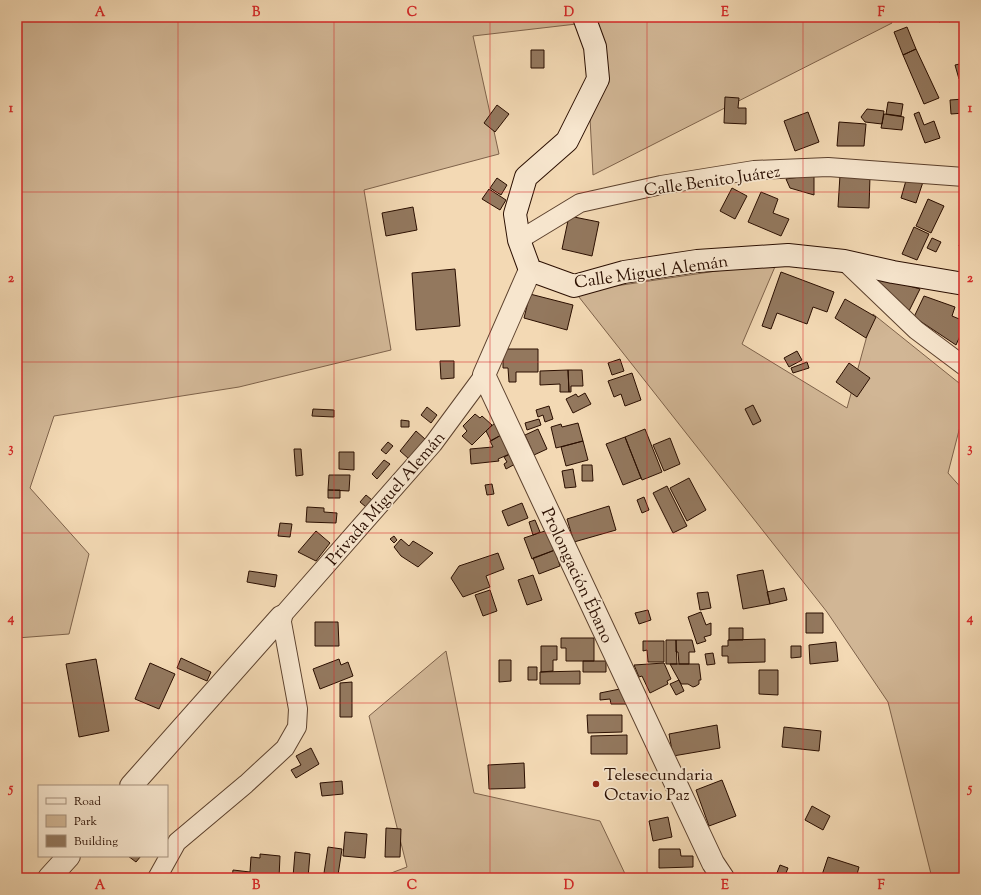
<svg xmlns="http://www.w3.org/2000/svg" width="981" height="895" viewBox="0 0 981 895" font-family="'Sorts Mill Goudy',serif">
<rect width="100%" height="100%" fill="#f3d9b4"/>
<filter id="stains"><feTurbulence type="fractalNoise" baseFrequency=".005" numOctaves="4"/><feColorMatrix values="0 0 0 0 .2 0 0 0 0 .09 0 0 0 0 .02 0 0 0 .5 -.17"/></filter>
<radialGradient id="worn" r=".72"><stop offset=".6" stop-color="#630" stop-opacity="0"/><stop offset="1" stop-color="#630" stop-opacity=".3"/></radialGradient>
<path fill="#d1b695" stroke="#7e624a" d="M17,17H889L892,23L593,175L585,23L473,36L499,154L364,190L391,350L239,387L54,416L30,488L89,554L69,634L17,638Z
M777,262L742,344L847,408L873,314L964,387V411L948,473L964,491V878H932L888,702L827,612L575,292Z
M446,651L474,793L600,821L627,878H378L407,867L369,716Z"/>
<path fill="#93785e" stroke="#2a0e00" d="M937,17H950L939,22Z
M907,27L916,49L903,55L894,32Z
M916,49L939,98L924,104L903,55Z
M531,50H544V68H531Z
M964,63V78L959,79L955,65Z
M725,97L739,98L738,108H746V124L724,123Z
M964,99V113L951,114L950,100Z
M888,102L903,104L901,116L886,114Z
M497,105L509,114L495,132L484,123Z
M867,109L884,111L882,124L865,122L861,117Z
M808,112L819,142L795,151L784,121Z
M919,112L924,125L934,121L940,138L925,143L914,114Z
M884,114L904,117L902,130L881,128Z
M839,122L866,124L864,146H837Z
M814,175V195L790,188L786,179Z
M840,175L870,176L869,208L838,207Z
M907,177L923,182L916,203L901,198Z
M497,178L507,185L501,195L490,188Z
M732,188L747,196L735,219L720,211Z
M489,189L506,200L500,210L482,199Z
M761,192L778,199L773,213L789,219L781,236L748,222Z
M928,199L944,206L931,233L916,226Z
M413,207L417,230L386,236L382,213Z
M569,216L599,222L592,256L562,249Z
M914,227L929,234L917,260L902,254Z
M964,233V248L959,246Z
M932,238L941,242L936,252L927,248Z
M455,269L460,326L416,330L412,273Z
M781,272L834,292L827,312L813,307L807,324L777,313L771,329L762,326Z
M878,277L920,289L908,313L874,283Z
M530,294L573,305L567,330L524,318Z
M924,296L955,307L952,316L964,321V327L956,345L914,317Z
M845,299L876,317L866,338L835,318Z
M503,349H538V372H516V382H509L508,368H503Z
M797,351L802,360L789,367L784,358Z
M620,359L624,371L612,375L608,363Z
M440,361H454V378L441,379Z
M807,362L809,368L793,373L791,368Z
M849,363L870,378L857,397L836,382Z
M568,370H582L583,386H571V392H569Z
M568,370L569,392H560V384L540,385V371Z
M632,373L641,400L625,406L621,394L614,397L608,381Z
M585,393L591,404L573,413L566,399L576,394L578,397Z
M753,405L761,421L753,425L745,409Z
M549,406L553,419L545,422L543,415L538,417L536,410Z
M427,407L437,415L431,423L421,415Z
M313,409L334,410V417L312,416Z
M475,414L480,418L482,416L492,425L472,445L462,436L467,431L463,426Z
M539,419L541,425L527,430L525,423Z
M401,420L409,421V427H401Z
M496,422L503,434L491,441L486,431Z
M578,423L583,441L556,448L551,427L561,424L562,427Z
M538,429L547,449L534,455L525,435Z
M645,429L662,472L642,480L625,437Z
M416,431L425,439L409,459L400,451Z
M503,434L512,453L498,459L499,461L471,464L470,449L493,447L490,441Z
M625,437L641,478L623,485L606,444Z
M670,438L680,464L664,471L653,445Z
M583,441L588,460L566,466L561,447Z
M388,442L393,446L386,454L381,450Z
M294,449H301L303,475L296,476Z
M339,452H354V470L339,469Z
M512,453L517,463L506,469L504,464L507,462L504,457Z
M384,460L390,464L377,479L372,474Z
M582,465H592L593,481H582Z
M573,469L576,487L565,488L562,471Z
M329,475H350L349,491L328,490Z
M689,478L706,510L687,521L670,488Z
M492,484L494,494L487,495L485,485Z
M667,486L687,526L673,533L653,493Z
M328,490H340V498H328Z
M366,495L372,500L366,507L360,502Z
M644,497L649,510L642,513L637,500Z
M522,503L528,518L508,526L502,511Z
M609,506L616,530L574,542L567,519Z
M307,507L324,508V512L337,513L336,523L306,522Z
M535,520L540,532L533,535L529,522Z
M280,523L292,524L290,537L278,536Z
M548,530L555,550L532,559L524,538Z
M316,531L330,543L316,561L298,552Z
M394,536L397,540L394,543L390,539Z
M401,539L409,546L413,541L433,553L418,567L401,556L394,547Z
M555,550L560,566L539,574L533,558Z
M498,553L504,569L486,576L490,587L463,597L451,578L459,566Z
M763,570L770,604L743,609L737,575Z
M249,571L277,575L275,587L247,582Z
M533,575L542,600L527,605L518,580Z
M784,588L787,600L770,604L767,592Z
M490,590L497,611L483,616L475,595Z
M708,592L711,608L700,610L697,593Z
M648,610L651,620L639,624L635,613Z
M701,612L706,625L711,623V635L704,637L706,641L697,644L688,617Z
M806,613H823V633H806Z
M315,622H338L339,646H315Z
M729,628H743V640H729Z
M561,638H594V661H566V648H561Z
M765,639V662L728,663V656H722V646H728V640Z
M666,640H676L677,664H666Z
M676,640H692L695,652H689V664H679L678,652H676Z
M643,641H664V662H648L647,650L643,651Z
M836,642L838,661L810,664L809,645Z
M541,646H557V660H553V671L541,672Z
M791,646H801V657L791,658Z
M713,653L715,664L707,665L705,654Z
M181,658L211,672L207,681L177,668Z
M96,659L109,731L79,737L66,664Z
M339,659L341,665L348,662L353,676L320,689L313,669Z
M499,660H511V681L499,682Z
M583,661H606V672H583Z
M150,663L175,674L159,709L135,699Z
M664,663L671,679L667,681L668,684L650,693L642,676L639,677L634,665Z
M670,664H699L701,680H699V684L696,686L693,687L688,684H681Z
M528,667H537V680H528Z
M759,670H778V695L759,694Z
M580,671V684H540V672Z
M679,680L684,691L676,695L670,684Z
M352,682V717H340V683Z
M620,689L626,704H611L610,699L600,700V693Z
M587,715H622V732L588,733Z
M717,725L720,748L673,756L669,734Z
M784,727L821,731L819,751L782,747Z
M627,735V754H591V736Z
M311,748L319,764L296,778L291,770L301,765L296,756Z
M524,763L525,788L489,789L488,765Z
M722,780L736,816L709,826L696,790Z
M342,781L343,794L322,796L320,783Z
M812,806L830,816L823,830L805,820Z
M668,817L672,837L653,841L649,821Z
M386,828L401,829L400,857H385Z
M345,832L367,834L365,858L343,856Z
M328,847L342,849L338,875L324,873Z
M659,849H680L681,856H693V867L659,868Z
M295,852L310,854L308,878L293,877Z
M260,854L280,856L279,878H232L233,870L250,872L251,857L260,858Z
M128,856H141L136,862Z
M828,857L859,867L856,878H821Z
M780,865L788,868L784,878H775Z"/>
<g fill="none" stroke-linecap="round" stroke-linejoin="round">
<g stroke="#5c412d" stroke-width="20">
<path id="minor" d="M519,240L580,203L661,185L754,170L828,167L964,177
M844,261L916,330L964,366
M157,878L177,842L246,784L285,748L297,727L298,709L281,617L433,444L484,375"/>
</g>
<g stroke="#5c412d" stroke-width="24">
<path id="tertiary" d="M530,270L484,375L713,863L723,878
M131,786L281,617
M49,878L69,856"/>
</g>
<g stroke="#2a0e00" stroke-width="24">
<path id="secondary" d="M584,17L595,47L598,79L567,141L526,177L515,214L519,240L530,270L574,286L624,272L697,261L788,255L844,261L893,272L964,284"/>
</g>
<use href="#minor" stroke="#f7e6ce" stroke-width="18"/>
<use href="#tertiary" stroke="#f7e6ce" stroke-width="22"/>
<use href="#secondary" stroke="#f7e6ce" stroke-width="22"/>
</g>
<path fill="none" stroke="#d62828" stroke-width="1" stroke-opacity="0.55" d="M178,17V878M334,17V878M490,17V878M647,17V878M803,17V878M17,192H964M17,362H964M17,533H964M17,703H964"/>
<circle fill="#8f2418" stroke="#f7e6ce" stroke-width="1.5" cx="596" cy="784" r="4"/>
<g text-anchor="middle" stroke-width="3.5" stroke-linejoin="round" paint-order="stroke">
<g font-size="17" fill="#2a0e00" stroke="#f7e6ce">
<text transform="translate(712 180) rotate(-8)" y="6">Calle Benito Juárez</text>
<text transform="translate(651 271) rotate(-8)" y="6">Calle Miguel Alemán</text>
<text transform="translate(385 498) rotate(-49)" y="6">Privada Miguel Alemán</text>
<text transform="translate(578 575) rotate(65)" y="6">Prolongación Ébano</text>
</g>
<g font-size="17" fill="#2a0e00" stroke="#f7e6ce" text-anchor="start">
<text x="604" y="780">Telesecundaria<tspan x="604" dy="20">Octavio Paz</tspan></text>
</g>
</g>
<rect width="981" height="895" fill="none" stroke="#f3d9b4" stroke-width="44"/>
<rect x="38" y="785" width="130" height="72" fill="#f7e6ce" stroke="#a5907c"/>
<rect x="46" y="798" width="20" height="6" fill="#f7e6ce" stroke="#a5907c"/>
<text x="74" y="805" font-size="12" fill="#2a0e00">Road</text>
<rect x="46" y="815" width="20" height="12" fill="#d1b695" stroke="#a5907c"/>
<text x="74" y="825" font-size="12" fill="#2a0e00">Park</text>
<rect x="46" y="835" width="20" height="12" fill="#93785e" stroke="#a5907c"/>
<text x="74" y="845" font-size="12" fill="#2a0e00">Building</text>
<rect x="22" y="22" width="937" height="851" fill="none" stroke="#d62828" stroke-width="1.5"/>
<g font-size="13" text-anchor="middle" font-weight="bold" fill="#d62828">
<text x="100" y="16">A</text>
<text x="256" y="16">B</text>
<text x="412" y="16">C</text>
<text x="569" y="16">D</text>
<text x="725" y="16">E</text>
<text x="881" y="16">F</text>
<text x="11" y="112">1</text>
<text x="970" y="112">1</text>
<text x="11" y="282">2</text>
<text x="970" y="282">2</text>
<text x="11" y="452">3</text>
<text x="970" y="452">3</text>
<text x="11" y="622">4</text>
<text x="970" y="622">4</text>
<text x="11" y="792">5</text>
<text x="970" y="792">5</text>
<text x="100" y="889">A</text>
<text x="256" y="889">B</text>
<text x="412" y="889">C</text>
<text x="569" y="889">D</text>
<text x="725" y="889">E</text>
<text x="881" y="889">F</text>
</g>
<rect width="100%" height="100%" filter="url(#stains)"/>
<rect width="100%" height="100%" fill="url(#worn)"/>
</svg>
